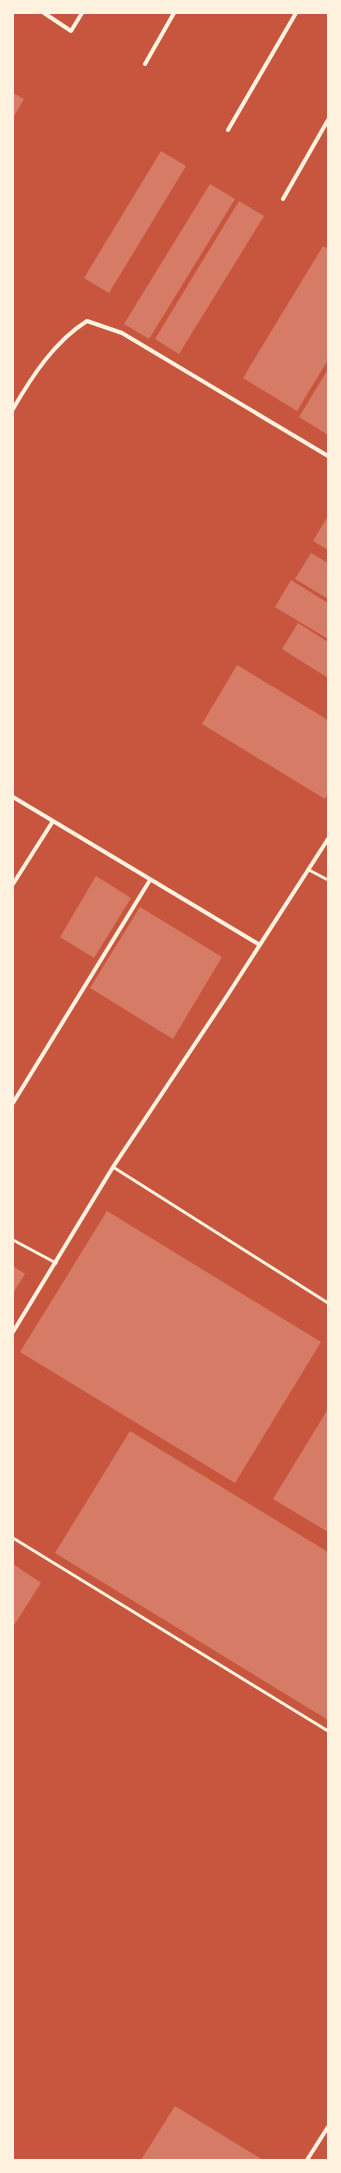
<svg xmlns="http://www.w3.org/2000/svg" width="341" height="2173" viewBox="0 0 341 2173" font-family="Rubik,sans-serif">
<rect width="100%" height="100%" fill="#c8553d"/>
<path fill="#d67c66" d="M13,93L24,99L13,118Z
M161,151L186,166L109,293L84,278Z
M210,184L235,199L149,339L124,324Z
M239,201L264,216L179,354L155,339Z
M323,246L328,249V360L297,411L243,378Z
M328,369V435L299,417Z
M328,516V550L313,541Z
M311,553L328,563V599L295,579Z
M291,580L328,603V639L275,607Z
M298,623L328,642V678L282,649Z
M237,665L328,720V793L325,799L202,724Z
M96,876L131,898L94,958L60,937Z
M140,907L222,957L173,1039L90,988Z
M107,1211L321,1342L235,1483L20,1352Z
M13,1266L25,1274L13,1293Z
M328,1409V1532L273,1499Z
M130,1431L328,1552V1720L55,1553Z
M13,1564L41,1583L13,1627Z
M175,2106L263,2160H141Z"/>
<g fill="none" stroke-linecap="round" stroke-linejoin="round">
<path stroke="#fff3e0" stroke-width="3" d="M309,870L328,880
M113,1167L328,1303
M13,1240L56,1263
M13,1538L328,1731"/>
<path stroke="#fff3e0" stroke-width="4" d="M44,13L71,31L82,13
M145,64L174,13
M228,130L296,13
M283,199L328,120
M13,409C32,376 55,341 87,321L122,333L328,456
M13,797L260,945
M13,884L53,821
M13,1103L150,880
M13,1332L113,1167L227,996L328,839
M307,2160L328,2127"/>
</g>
<rect width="341" height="2173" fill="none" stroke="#fff3e0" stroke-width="28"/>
</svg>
